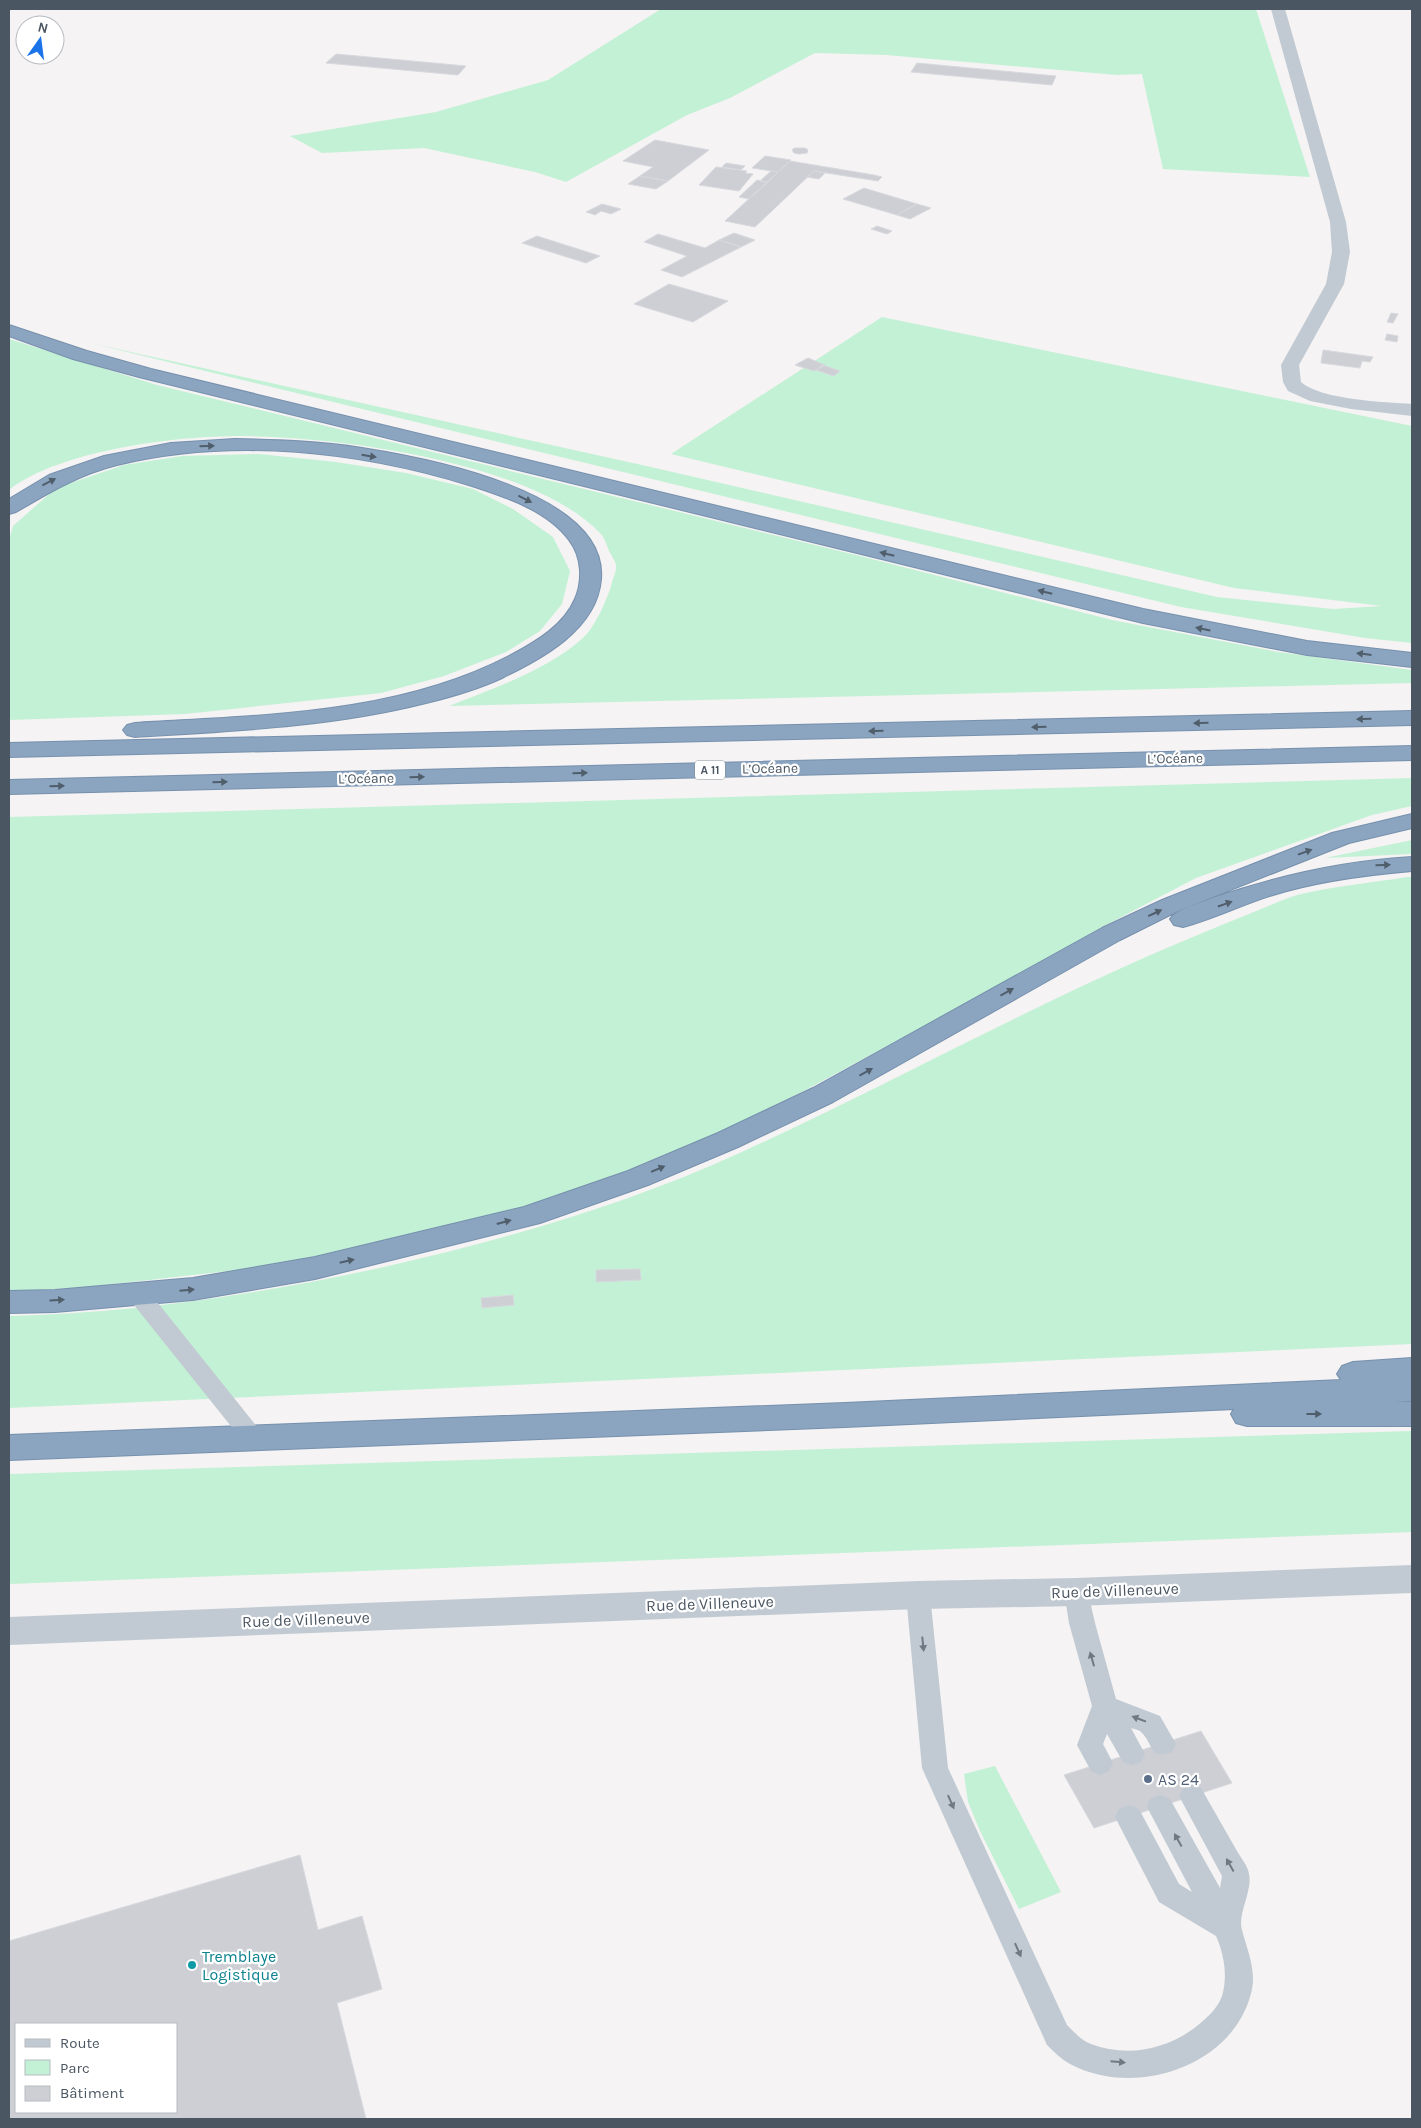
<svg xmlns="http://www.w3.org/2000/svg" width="1421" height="2128" viewBox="0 0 1421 2128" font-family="Karla,sans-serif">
<rect width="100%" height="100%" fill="#f5f3f3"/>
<path fill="#c3f1d5" d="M661,9H1256L1310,177L1163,169L1142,74L1117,75L886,55L815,53L730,98L687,115L566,182L535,172L424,148L322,153L290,136L436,112L548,80Z
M882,317L1412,426V643L1365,638L1181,607L90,343L642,465L1217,597L1333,609L1382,606L1234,588L671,454Z
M9,339L157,385L860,556L1112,620L1278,652L1412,670V683L449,706C492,689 550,669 584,637C594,628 607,600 611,586C612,580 617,571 616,565C615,561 612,556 610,553C607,546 605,538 600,533C532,462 336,436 240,436C176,436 60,450 9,490Z
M259,454L336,462L406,473L473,489L513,509L553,537L570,571L562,604L540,631L506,652L444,676L381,693L185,714L9,720V540L13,526L56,488L124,465L182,456Z
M1412,778V806L1372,815L1196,878L1104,926L999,986L742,1124L644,1165L515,1211L374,1246L246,1269L87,1287L9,1292V817Z
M1412,840V854L1325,858Z
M1407,877H1412V1344L9,1408V1316C135,1313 261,1294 384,1267C507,1239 629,1204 744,1151C880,1089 1010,1017 1146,957C1180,942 1214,928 1249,914C1265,908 1281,900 1297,895C1333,886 1371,883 1407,877Z
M1412,1431V1532L9,1584V1474Z
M995,1766L1061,1892L1019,1909L980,1831L968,1802L964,1774Z"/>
<path fill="#cdcfd5" stroke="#d7d9de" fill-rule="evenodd" d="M336,54L466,66L458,75L326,63Z
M917,63L1056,76L1052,85L911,72Z
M655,140L709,150L668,181L640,176L653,167L623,161Z
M794,148H805L808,150L807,153L799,154L794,153L792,150Z
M765,156L791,160L778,172L752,168Z
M790,161L874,175L882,177L878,181L814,171L755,227L725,221Z
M726,163L745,166L741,170L722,167Z
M716,167L747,171L745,173L753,174L739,191L699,185Z
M771,171L778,172L768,182L760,181Z
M814,171L825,173L819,179L807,177Z
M640,176L668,181L656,189L628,184Z
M757,180L768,182L749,199L739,197Z
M864,188L917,204L897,215L843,199Z
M602,204L621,209L611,214L601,211L595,215L586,212Z
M917,204L931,208L910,219L897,215Z
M877,226L892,231L887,234L871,229Z
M734,233L755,240L741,247L719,240Z
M658,234L705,248L719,240L741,247L682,277L661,270L687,256L644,242Z
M537,236L600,256L586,263L522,243Z
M669,284L728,301L693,322L634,304Z
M1391,313L1398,314L1393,323L1387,322Z
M1387,334L1398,336L1397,342L1385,340Z
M1323,350L1373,357L1370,362L1362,361L1360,368L1321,363Z
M808,358L825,365L814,371L795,365Z
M823,365L840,371L834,376L816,370Z
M640,1269L641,1280L596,1282V1270Z
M513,1295L514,1305L482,1308L481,1298Z
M1201,1731L1232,1783L1094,1828L1064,1775Z
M300,1855L318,1930L362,1916L382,1989L337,2003L366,2119H9V1941ZM16,2024H176V2112H16Z"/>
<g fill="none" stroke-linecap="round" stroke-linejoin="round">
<g stroke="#7690ad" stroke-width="2">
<path id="highway" d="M9,325L87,351L151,369L1143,609L1307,641L1412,653V667L1307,655L1143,623L139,377L73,359L9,336Z
M235,439C277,440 320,441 362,448C426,458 608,492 601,579C597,630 542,658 502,678C478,689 451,697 426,703C331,727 232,731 135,737L127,735L123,730L127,725L135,723C263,715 398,715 513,654C537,641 564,625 575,599C583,580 582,557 569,540C548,511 506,497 472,486C360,451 233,437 117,465C80,474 48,493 16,512L9,514V499L49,475L104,456L171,443Z
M1412,711V725L9,757V743Z
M1412,746V760L9,794V780Z
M1412,814V828L1349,843L1180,910L1120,940L833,1102L738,1147L648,1185L540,1223L315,1279L193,1300L55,1312L9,1313V1291L55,1290L193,1278L315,1257L524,1207L628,1171L718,1133L813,1088L1102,928L1162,900L1332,833Z
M1412,857V871C1365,875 1318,881 1273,895C1243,904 1214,919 1183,927L1174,925L1170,919C1178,908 1198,904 1210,899C1276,876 1343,861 1412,857Z
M1412,1358V1401L1394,1402H1412V1426H1247L1236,1423L1231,1414L1234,1409L845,1427L9,1460V1435L845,1403L1341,1380L1337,1374L1342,1366L1353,1362Z"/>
</g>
<path fill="#c1cad2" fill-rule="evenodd" d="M138,1286L146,1288L262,1433L266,1439L262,1445L254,1448L246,1445L130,1300L127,1294L130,1288Z
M1076,1582L1085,1585L1088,1592L1095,1623L1116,1699L1160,1716L1176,1744L1172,1752C1149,1760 1154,1745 1142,1733C1140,1730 1134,1729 1131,1728L1145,1754L1141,1762L1132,1765L1123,1762L1107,1734L1103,1744L1113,1763L1109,1771L1100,1775L1091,1771L1077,1745L1092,1706L1069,1623L1064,1592L1067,1585Z
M918,1585L927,1588L930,1595L948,1768L1067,2025C1074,2032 1082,2041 1091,2044C1130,2059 1174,2048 1204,2020C1211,2014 1219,2005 1222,1996C1228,1976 1224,1954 1216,1936L1159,1902L1115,1817L1119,1809L1129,1805L1139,1809L1179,1884L1192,1892L1147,1807L1150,1799L1160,1795L1170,1799L1220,1888L1222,1876L1179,1796L1183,1788L1192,1784L1201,1788C1213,1809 1225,1830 1237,1851C1241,1858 1248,1866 1249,1874C1253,1890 1237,1915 1242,1930C1248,1953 1258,1973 1250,1997C1229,2068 1133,2098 1070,2064C1061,2059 1054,2052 1047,2045L922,1768L906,1595L909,1588Z"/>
<path fill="#c1cad2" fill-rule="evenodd" d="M1271,9H1285L1346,222L1350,252L1344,284L1299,365L1301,382C1321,400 1385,402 1412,404V416L1351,409L1310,401L1288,391L1283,382L1281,365L1326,284L1332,252L1330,222Z
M1412,1565V1593L1076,1606L918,1609L9,1645V1617L918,1581L1076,1578Z"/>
<use href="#highway" fill="#8ba5c1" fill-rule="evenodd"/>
</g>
<defs><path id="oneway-solid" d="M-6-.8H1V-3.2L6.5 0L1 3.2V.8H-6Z" transform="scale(1.25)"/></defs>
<g fill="#505e6b">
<use href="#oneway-solid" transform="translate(207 446) rotate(-2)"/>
<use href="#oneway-solid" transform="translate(369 456) rotate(9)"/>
<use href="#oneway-solid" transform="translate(49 482) rotate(-27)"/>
<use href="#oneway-solid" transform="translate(525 499) rotate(27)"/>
<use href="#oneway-solid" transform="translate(887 554) rotate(-166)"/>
<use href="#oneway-solid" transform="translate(1045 592) rotate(-166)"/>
<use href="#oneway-solid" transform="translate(1203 629) rotate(-168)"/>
<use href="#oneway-solid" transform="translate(1364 654) rotate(-173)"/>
<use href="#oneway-solid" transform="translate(1364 719) rotate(179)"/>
<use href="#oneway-solid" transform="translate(1201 723) rotate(179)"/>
<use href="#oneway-solid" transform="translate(1039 727) rotate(179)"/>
<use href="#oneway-solid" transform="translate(876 731) rotate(179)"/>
<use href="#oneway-solid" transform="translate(580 773) rotate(-1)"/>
<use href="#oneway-solid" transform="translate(417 777) rotate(-1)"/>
<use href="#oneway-solid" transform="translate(220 782) rotate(-1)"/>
<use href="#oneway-solid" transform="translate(57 786) rotate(-1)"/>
<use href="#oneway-solid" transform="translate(1305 852) rotate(-20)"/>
<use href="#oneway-solid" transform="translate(1383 865) rotate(-2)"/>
<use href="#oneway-solid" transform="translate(1225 904) rotate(-19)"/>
<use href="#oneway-solid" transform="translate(1155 913) rotate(-25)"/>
<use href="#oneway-solid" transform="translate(1007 992) rotate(-29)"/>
<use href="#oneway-solid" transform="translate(866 1072) rotate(-29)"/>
<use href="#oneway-solid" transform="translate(658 1169) rotate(-23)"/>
<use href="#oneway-solid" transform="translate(504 1222) rotate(-15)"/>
<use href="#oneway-solid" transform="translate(347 1261) rotate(-13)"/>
<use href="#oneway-solid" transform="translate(187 1290) rotate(-5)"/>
<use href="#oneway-solid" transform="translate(57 1300) rotate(-4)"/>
<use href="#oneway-solid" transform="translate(1314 1414)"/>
</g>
<g fill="#6e7983">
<use href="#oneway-solid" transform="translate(923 1644) rotate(84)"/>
<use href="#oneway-solid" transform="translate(1092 1659) rotate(-106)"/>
<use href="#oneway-solid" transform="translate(1139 1719) rotate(-159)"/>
<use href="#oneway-solid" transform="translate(951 1802) rotate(66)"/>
<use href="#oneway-solid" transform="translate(1178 1840) rotate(-119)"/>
<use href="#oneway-solid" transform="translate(1230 1865) rotate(-119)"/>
<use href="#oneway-solid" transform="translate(1018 1950) rotate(66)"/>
<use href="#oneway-solid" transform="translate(1118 2062) rotate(5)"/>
</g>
<circle fill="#5c6f8a" stroke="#fff" stroke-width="2" cx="1148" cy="1779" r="5"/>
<circle fill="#0f9aa8" stroke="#fff" stroke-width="2" cx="192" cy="1965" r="5"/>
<g text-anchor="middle" stroke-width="4.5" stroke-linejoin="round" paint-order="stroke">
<rect fill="#fff" stroke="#808990" stroke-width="1" x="695" y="760.5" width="30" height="19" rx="4"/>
<g font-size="12" font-weight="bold" fill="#4a5661">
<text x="710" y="774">A 11</text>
</g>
<g font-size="14" fill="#4a5661" stroke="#fff">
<text transform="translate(1175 758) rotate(-1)" y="5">L’Océane</text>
<text transform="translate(770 768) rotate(-1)" y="5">L’Océane</text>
<text transform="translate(366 778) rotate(-1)" y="5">L’Océane</text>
</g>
<g font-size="16" fill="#4a5661" stroke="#fff">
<text transform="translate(1115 1590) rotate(-2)" y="6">Rue de Villeneuve</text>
<text transform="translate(710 1603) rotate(-2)" y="6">Rue de Villeneuve</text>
<text transform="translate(306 1619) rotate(-2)" y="6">Rue de Villeneuve</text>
</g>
<g font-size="16" fill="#4e5e75" stroke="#fff" text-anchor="start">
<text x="1158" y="1785">AS 24</text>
</g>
<g font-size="16" fill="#0d838f" stroke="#fff" text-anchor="start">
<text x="202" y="1962">Tremblaye<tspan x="202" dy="18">Logistique</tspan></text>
</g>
</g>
<rect width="1421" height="2128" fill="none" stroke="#4a5661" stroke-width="20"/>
<rect x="15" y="2023" width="162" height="90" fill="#ffffff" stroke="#b7bbc0"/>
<rect x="25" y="2039" width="25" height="8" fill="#c1cad2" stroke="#b7bbc0"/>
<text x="60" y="2048" font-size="15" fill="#4a5661">Route</text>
<rect x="25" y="2060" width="25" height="15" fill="#c3f1d5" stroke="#b7bbc0"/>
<text x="60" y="2073" font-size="15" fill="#4a5661">Parc</text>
<rect x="25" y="2086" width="25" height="15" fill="#cdcfd5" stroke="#b7bbc0"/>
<text x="60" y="2098" font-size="15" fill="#4a5661">Bâtiment</text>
<g transform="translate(40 40) rotate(14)"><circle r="24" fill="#ffffff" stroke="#b7bbc0"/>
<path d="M0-4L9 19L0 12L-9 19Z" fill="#1a73e8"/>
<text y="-8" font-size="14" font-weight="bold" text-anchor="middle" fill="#4a5661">N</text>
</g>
</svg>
